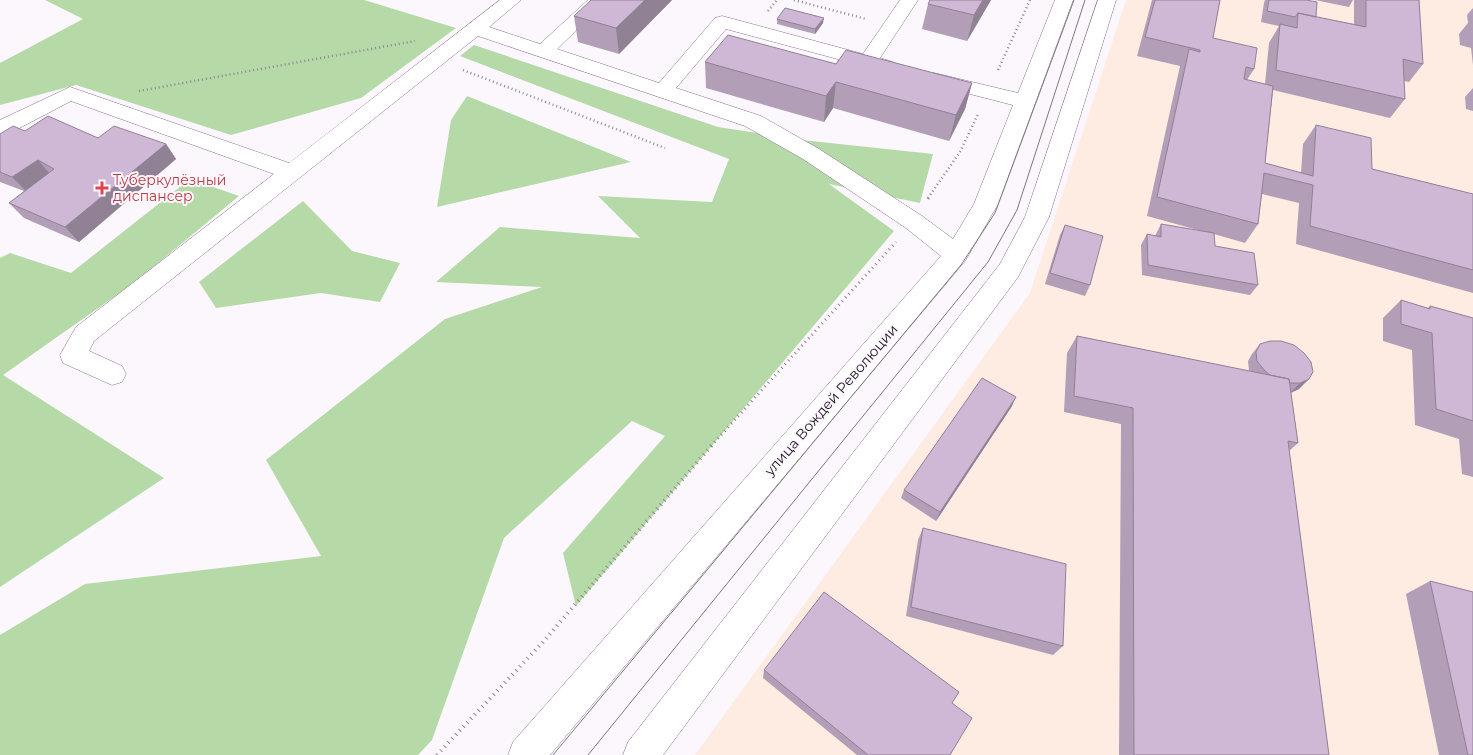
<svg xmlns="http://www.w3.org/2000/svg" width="1473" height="755" viewBox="0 0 1473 755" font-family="Montserrat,sans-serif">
<rect width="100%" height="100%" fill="#fcf7fd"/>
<path fill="#feebe2" d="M1126,0H1473V755H695L1030,293Z"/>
<path fill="#b6d9a8" d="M45,0H364L456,28L361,98L231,135L76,85L0,105V63L83,19Z
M474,45L718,127L802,140L933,154L920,203L829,184L894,231L576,606L563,553L665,436L632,421L504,538L432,740L418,755H0V635L85,584L321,556L266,460L445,319L542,287L436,282L500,227L640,238L598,196L712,202L729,159L460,56Z
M467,96L631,162L437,207L451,120Z
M190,179L239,196L134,283L3,375L164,478L0,587V258L10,253L71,273Z
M303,201L352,251L400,263L380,302L321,293L216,308L199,282Z"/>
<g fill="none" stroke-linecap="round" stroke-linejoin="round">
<g stroke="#87718c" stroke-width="1">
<path id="minor" d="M500,0H521L489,27L540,44L588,0H608L557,49L659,83L715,18L722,16L863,54L900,0H918L880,58L893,62L896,66L893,70L886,72L726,29L676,88L761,116L819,149L922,216L953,239L974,204L1013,105L927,83L924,79L927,75L934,73L1018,93L1055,0H1073L998,204L965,261L550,755H508L513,742L941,256L906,228L803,159L745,126L478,36L94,341L89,351L122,366L126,374L122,382L112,385L63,363L60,355L76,327L274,174L71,101L8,134L0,136V120L70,87L289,163Z
M1098,0H1116L1049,217L1018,277L663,755H623L628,742L1000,264L1025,217Z"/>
</g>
<path stroke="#8d868f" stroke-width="2.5" stroke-dasharray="1 3" stroke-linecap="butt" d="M794,0L866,19
M768,11L777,0
M463,70L665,148
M998,70L1030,0
M139,91L415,41
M928,198L960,152L978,114"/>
<path stroke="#8d868f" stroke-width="3" stroke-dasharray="1 4" stroke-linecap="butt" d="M928,199L929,197
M711,446L896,242"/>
<path stroke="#8d868f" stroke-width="4" stroke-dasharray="1 4.5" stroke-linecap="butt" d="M437,755L543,642L712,445"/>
<use href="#minor" fill="#fff" fill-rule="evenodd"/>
<path stroke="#7e767f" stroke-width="1" d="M553,755L961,265L995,213L1074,0
M588,755L988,262L1017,210L1085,0"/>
</g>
<path fill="#b29eb7" d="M672,0L619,54L578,42L574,16Z
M930,0H991L967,41L922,29L928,4Z
M1152,0H1220L1213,38L1254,69L1247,80L1265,84L1269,43L1279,26L1261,22L1264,3L1265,0H1306L1317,17L1354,24V0H1419L1423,64L1409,82L1404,81L1405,99L1390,118L1273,90L1265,163L1301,173L1303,144L1316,125L1372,169L1473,194V293L1296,244L1299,203L1262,194L1258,224L1245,243L1214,234L1215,246L1258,285L1250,295L1142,275L1141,245L1147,234L1155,236L1161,224L1205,232L1147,216L1180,66L1137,56Z
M1315,0H1353L1349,7Z
M1473,8V65L1471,48L1460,45L1459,34L1468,23L1467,15Z
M777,19L823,23L815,34L777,24Z
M705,62L972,83L965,109L949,141L833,108L824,122L706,88Z
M1473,88V111L1466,109L1465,97Z
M25,131L98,138L166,144L176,159L79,242L24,218L9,203L24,191L0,182V134Z
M1065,225L1090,285L1085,296L1045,284L1060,235Z
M1401,300L1428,308L1430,306L1473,318V477L1462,474L1459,439L1415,425L1412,350L1383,341V318Z
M1077,336L1249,371L1248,361L1252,354L1260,344L1304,353L1299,389L1291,393L1298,443L1289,451L1329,755H1119L1121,424L1064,412L1067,353Z
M1012,406L936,521L901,498L904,490Z
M923,528L1063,646L1053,655L906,616L918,540Z
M1430,581L1473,755H1439L1406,594Z
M764,670L952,703L950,755H857L763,678Z"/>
<path fill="#918195" d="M645,0H672L619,54L616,28Z
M983,0H991L967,41L974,15Z
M824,18L823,23L815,34V29Z
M836,82L833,108L824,122L826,96Z
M972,83L965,109L949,141L956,115Z
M166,144L176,159L79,242L65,227Z
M38,160L51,175L27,192L12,177Z
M1309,379L1299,389L1290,393L1300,383Z
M1016,397L1012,406L936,521L940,512Z"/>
<path fill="#cfb8d5" stroke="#918195" d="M591,0H645L616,28L574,16Z
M930,0H983L974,15L928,4Z
M1155,0H1220L1213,38L1257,48L1254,69L1246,67L1244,79L1273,86L1265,163L1313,176L1316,125L1371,138L1372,169L1473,194V270L1310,226L1313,185L1264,173L1258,224L1157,197L1189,49L1200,52V50L1145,37Z
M1269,0H1306L1317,2L1316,17L1298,13L1295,17L1267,11Z
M1366,0H1419L1423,64L1403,59L1405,99L1276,70L1280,24L1297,28L1298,13L1366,27Z
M785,8L824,18L815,29L777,19Z
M728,35L836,64L846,50L972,83L956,115L836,82L826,96L705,62Z
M48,116L98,138L114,126L166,144L65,227L9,203L54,169L38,160L12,177L0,172V134L13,126L25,131Z
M1161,224L1214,233L1215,246L1254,253L1258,285L1148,265L1147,234L1161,237Z
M1065,225L1103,236L1090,285L1050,273Z
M1401,300L1430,309V306L1473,318V421L1436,409L1432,333L1401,324Z
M1077,336L1289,379L1298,443L1288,441L1329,755H1134L1133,408L1074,396Z
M1270,341H1281L1294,345L1304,353L1311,362L1313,372L1309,379L1300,383H1290L1289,379L1270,375L1264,370L1257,361L1256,352L1260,344Z
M982,378L1016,397L940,512L904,490Z
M923,528L1066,564L1063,646L911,607Z
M1430,581L1473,592V755H1468Z
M824,592L959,692L952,703L972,718L950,755H868L764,670Z"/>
<path fill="#e0444e" stroke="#fcf7fd" stroke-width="2" d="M99.5 180.5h5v5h5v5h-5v5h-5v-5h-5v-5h5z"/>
<g text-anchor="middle" stroke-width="4" stroke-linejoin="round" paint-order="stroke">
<g font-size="14" fill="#be3a42" stroke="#fcf7fd" text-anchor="start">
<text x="113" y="185">Туберкулёзный<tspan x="113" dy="16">диспансер</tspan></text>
</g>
<g font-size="14" fill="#1e1520" stroke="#fcf7fd">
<text transform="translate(831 400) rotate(-49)" y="5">улица Вождей Революции</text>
</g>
</g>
</svg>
